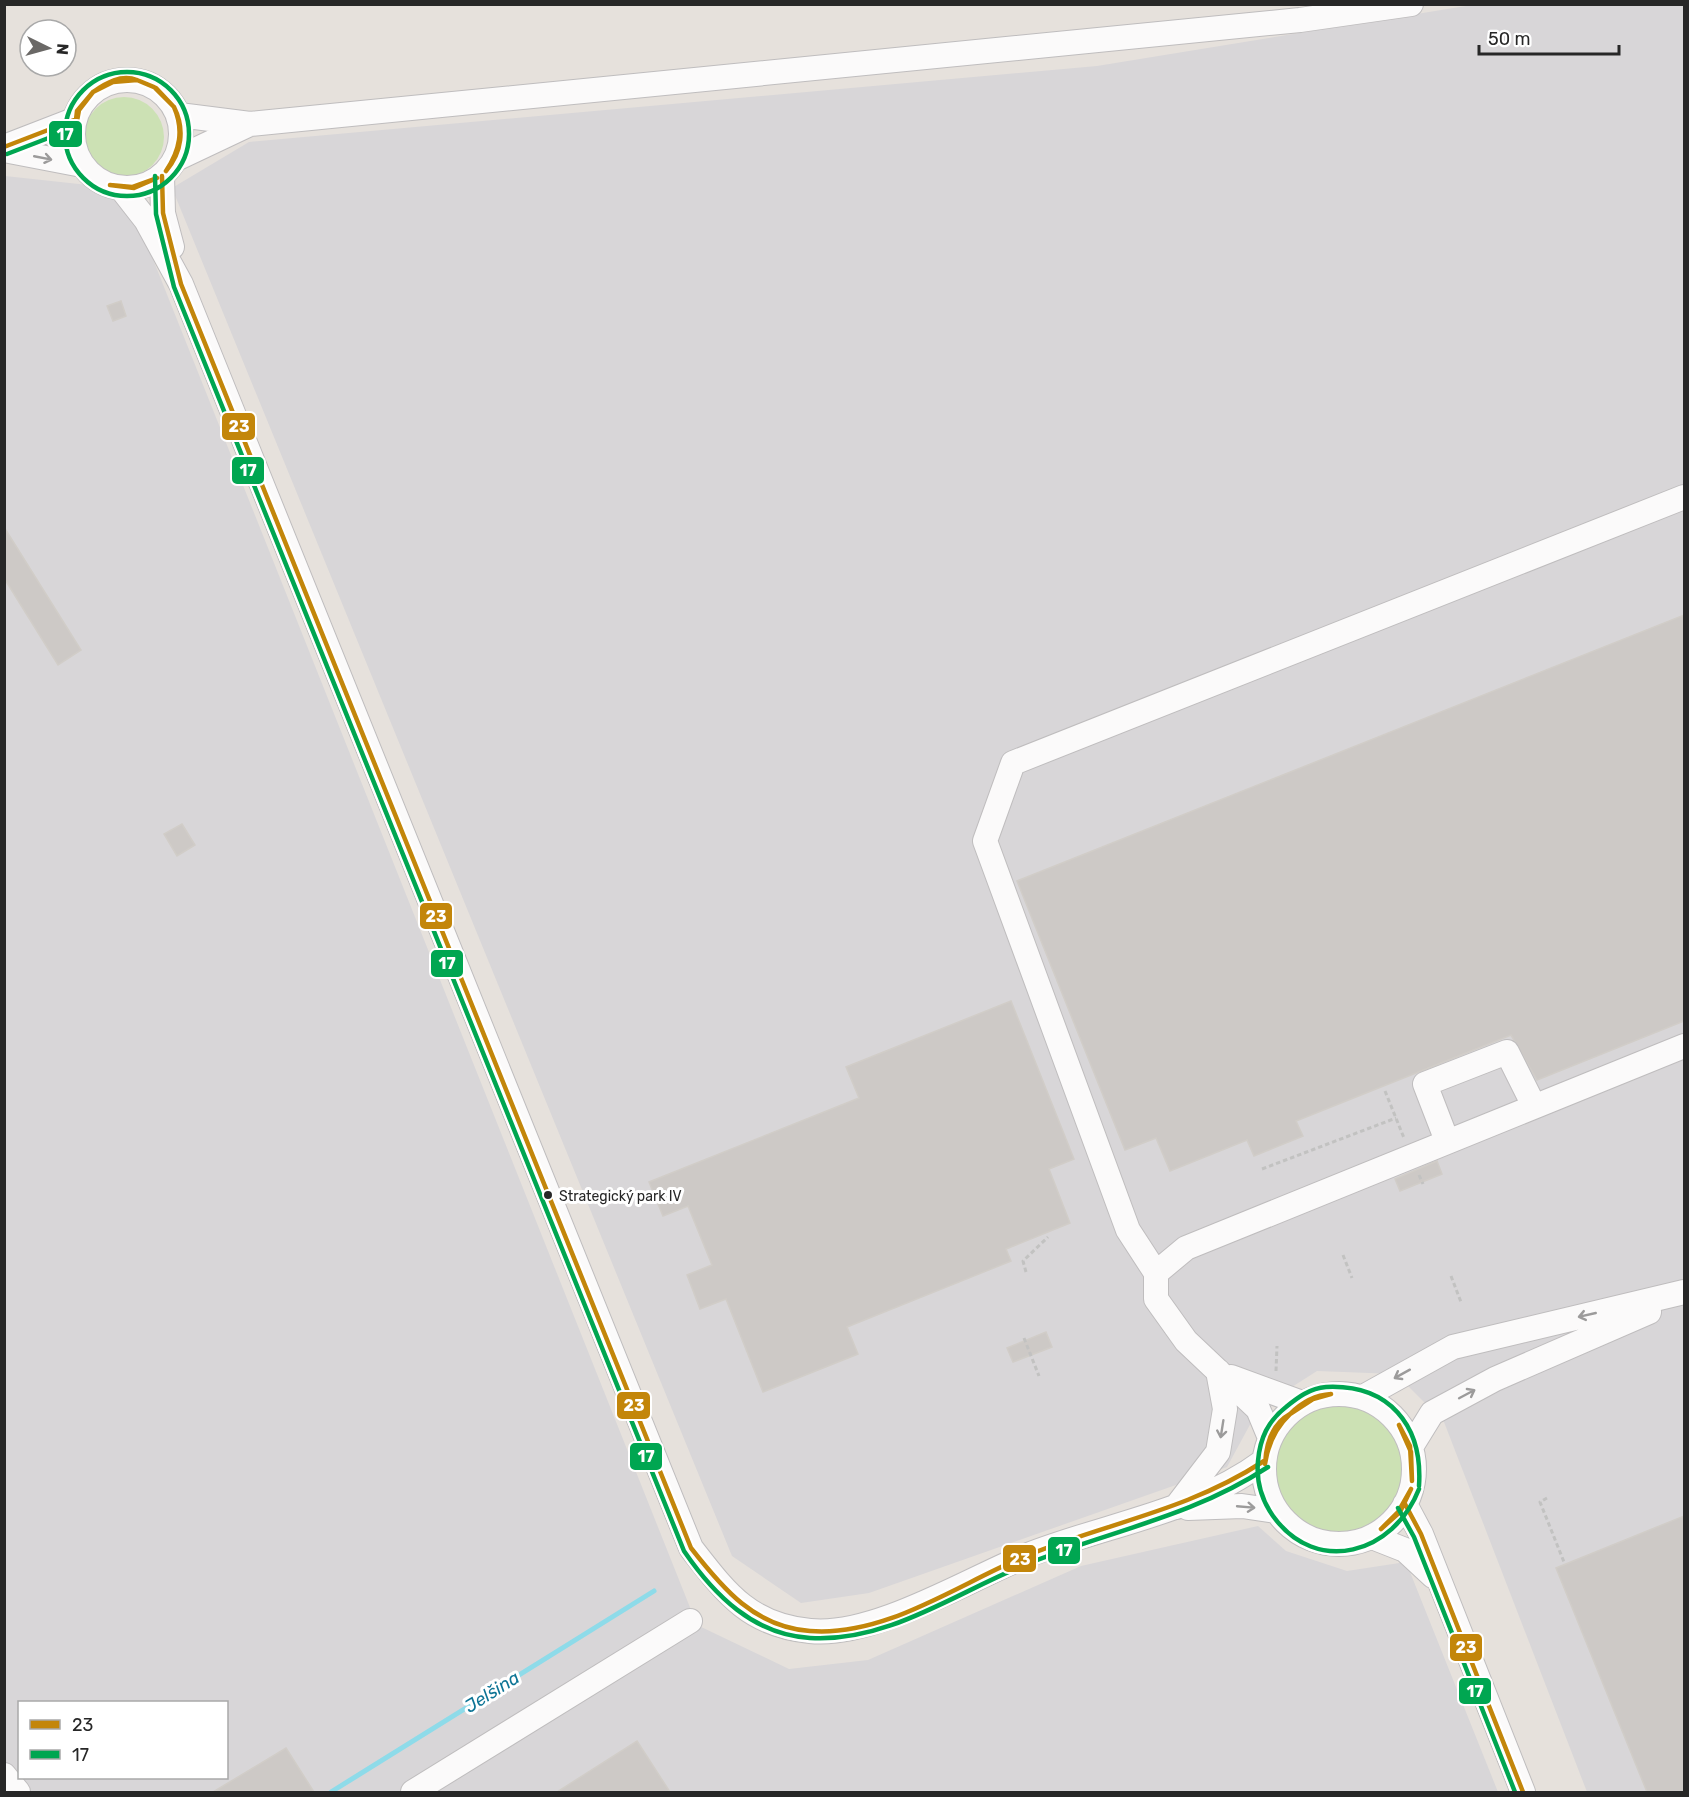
<svg xmlns="http://www.w3.org/2000/svg" width="1689" height="1797" viewBox="0 0 1689 1797" font-family="Rubik,sans-serif">
<rect width="100%" height="100%" fill="#e6e1dc"/>
<path fill="#d8d6d8" fill-rule="evenodd" d="M1472,5H1684V1792H1587L1444,1422L1396,1374L1317,1371L1259,1408L1227,1467L869,1593L801,1603L732,1556L172,188L249,142L1097,66Z
M5,176L125,189L697,1625L789,1669L868,1660L1081,1566L1258,1526L1286,1551L1347,1571L1406,1562L1498,1792H5ZM20,1702H226V1778H20Z"/>
<path fill="#cce1b4" d="M84 137a40 40 0 1 1 80 0a40 40 0 1 1-80 0Z
M1274 1468a64 64 0 1 1 128 0a64 64 0 1 1-128 0Z"/>
<g fill="none" stroke-linecap="round" stroke-linejoin="round">
<path stroke="#8edbe9" stroke-width="5" d="M331,1792L654,1591"/>
</g>
<path fill="#cdc9c6" stroke="#d1cdc8" stroke-width="1.5" d="M121,301L126,316L113,321L107,306Z
M4,527L81,650L58,665L4,578Z
M1684,615V1021L1537,1080L1511,1035L1296,1121L1303,1136L1254,1156L1247,1140L1170,1171L1156,1138L1125,1150L1017,881Z
M182,824L195,845L177,856L164,834Z
M1011,1001L1074,1159L1049,1169L1070,1223L1006,1249L1011,1261L847,1327L858,1354L763,1392L726,1299L700,1309L687,1275L712,1265L688,1206L663,1216L649,1182L859,1098L846,1067Z
M1437,1161L1442,1174L1400,1191L1395,1179Z
M1046,1332L1052,1347L1013,1362L1007,1348Z
M1684,1516V1792H1647L1556,1568Z
M637,1741L670,1792H557Z
M286,1748L314,1792H213Z"/>
<g fill="none" stroke-linecap="round" stroke-linejoin="round">
<g stroke="#bfbdbe" stroke-width="26">
<path id="minor" d="M73 134a54 54 0 1 1 108 0a54 54 0 1 1-108 0Z
M179,115L250,124L1300,20L1411,4
M4,147L74,120
M4,150L82,165
M176,159L250,124
M162,176L163,213L172,247
M121,188L146,220L181,284L691,1548C726,1593 749,1625 810,1631C873,1638 969,1579 1028,1555C1107,1524 1194,1513 1264,1461
M1447,1141L1425,1084L1507,1052L1534,1106
M1156,1273L1186,1248L1684,1046
M1231,1377L1302,1403
M1264 1469a75 75 0 1 1 150 0a75 75 0 1 1-150 0Z
M1363,1397L1453,1347L1684,1292
M1270,1438L1258,1409L1186,1341L1156,1299V1273L1128,1230L985,841L1013,763L1684,497
M1411,1447L1432,1413L1495,1379L1649,1312
M1405,1504L1421,1534L1523,1792
M1176,1507L1218,1452L1225,1409L1218,1371
M1188,1508L1242,1506L1276,1511
M1372,1537L1405,1550L1433,1576
M4,1775L18,1792
M413,1792L690,1621"/>
</g>
<path stroke="#c2c2c1" stroke-width="3" stroke-dasharray="4.5 3" stroke-linecap="butt" d="M1385,1091L1404,1138
M1262,1169L1396,1118
M1419,1175L1423,1184
M1343,1255L1352,1278
M1026,1272L1023,1261L1048,1237
M1451,1276L1461,1302
M1024,1338L1039,1376
M1276,1371L1277,1346
M1547,1498L1540,1502L1564,1562"/>
<use href="#minor" stroke="#fbfafa" stroke-width="24"/>
<g stroke="#fff" stroke-width="9">
<path id="bus-1" d="M137,80L156,88L173,106
M137,80L154,87L173,106
M93,92C106,83 121,74 137,80
M93,92L113,82L137,80
M74,137L77,111L93,92
M74,137L79,110L93,92
M4,147L74,120
M166,171C180,150 184,130 174,107
M166,171C182,152 185,129 174,107
M162,176L163,213L181,284L691,1548C723,1589 755,1627 810,1631C887,1637 959,1583 1028,1555C1110,1522 1187,1511 1264,1461
M110,185L132,187L157,178
M110,185L134,188L157,178
M1290,1414C1301,1403 1315,1395 1331,1394
M1290,1414L1313,1399L1331,1394
M1399,1425L1410,1446L1412,1481
M1399,1425L1411,1452L1412,1481
M1265,1464C1266,1445 1272,1424 1290,1414
M1265,1464C1268,1444 1275,1428 1290,1414
M1405,1504L1421,1534L1523,1792
M1381,1529L1398,1512L1411,1489
M1381,1529L1400,1512L1411,1489"/>
</g>
<g stroke="#fff" stroke-width="9">
<path id="bus-2" d="M65 134a62 62 0 1 1 124 0a62 62 0 1 1-124 0Z
M7,154L77,127
M155,176L156,214L174,287L684,1551C714,1595 754,1635 810,1638C890,1643 961,1589 1032,1562C1114,1530 1193,1516 1268,1467
M1419,1489C1394,1553 1317,1577 1273,1516C1261,1499 1256,1482 1258,1461C1260,1438 1268,1421 1286,1407C1297,1398 1310,1388 1326,1387C1389,1384 1423,1425 1419,1486
M1398,1508L1414,1537L1515,1792"/>
</g>
<use href="#bus-1" stroke="#c3860a" stroke-width="4.5"/>
<use href="#bus-2" stroke="#00a651" stroke-width="4.5"/>
</g>
<defs><path id="oneway-shaft" d="M-6 0H5M1.5-3L5.5 0L1.5 3" fill="none" stroke-width="1.6" stroke-linecap="round" stroke-linejoin="round" transform="scale(1.5)"/></defs>
<g stroke="#9c9b9b">
<use href="#oneway-shaft" transform="translate(43 158) rotate(11)"/>
<use href="#oneway-shaft" transform="translate(1587 1315) rotate(167)"/>
<use href="#oneway-shaft" transform="translate(1402 1374) rotate(151)"/>
<use href="#oneway-shaft" transform="translate(1467 1394) rotate(-28)"/>
<use href="#oneway-shaft" transform="translate(1222 1429) rotate(99)"/>
<use href="#oneway-shaft" transform="translate(1246 1507) rotate(5)"/>
</g>
<circle fill="#272727" stroke="#fff" stroke-width="2" cx="548" cy="1195" r="5"/>
<g text-anchor="middle" stroke-width="6" stroke-linejoin="round" paint-order="stroke">
<g font-size="14" fill="#272727" stroke="#fff" text-anchor="start">
<text x="559" y="1201">Strategický park IV</text>
</g>
<g font-size="18" font-style="italic" fill="#0d7495" stroke="#fff">
<text transform="translate(492 1692) rotate(-32)" y="6">Jelšina</text>
</g>
</g>
<g stroke="#fff" stroke-width="2">
<rect x="48" y="120" width="35" height="28" rx="6" fill="#00a651"/>
<rect x="221" y="412" width="35" height="29" rx="6" fill="#c3860a"/>
<rect x="231" y="456" width="34" height="29" rx="6" fill="#00a651"/>
<rect x="419" y="902" width="34" height="28" rx="6" fill="#c3860a"/>
<rect x="430" y="949" width="34" height="29" rx="6" fill="#00a651"/>
<rect x="616" y="1391" width="35" height="29" rx="6" fill="#c3860a"/>
<rect x="629" y="1442" width="34" height="29" rx="6" fill="#00a651"/>
<rect x="1047" y="1536" width="34" height="29" rx="6" fill="#00a651"/>
<rect x="1002" y="1544" width="35" height="29" rx="6" fill="#c3860a"/>
<rect x="1449" y="1633" width="34" height="29" rx="6" fill="#c3860a"/>
<rect x="1458" y="1677" width="34" height="28" rx="6" fill="#00a651"/>
</g>
<g font-size="16" text-anchor="middle" font-weight="bold" fill="#fff">
<text x="65" y="140">17</text>
<text x="239" y="432">23</text>
<text x="248" y="476">17</text>
<text x="436" y="922">23</text>
<text x="447" y="969">17</text>
<text x="634" y="1411">23</text>
<text x="646" y="1462">17</text>
<text x="1064" y="1556">17</text>
<text x="1020" y="1565">23</text>
<text x="1466" y="1653">23</text>
<text x="1475" y="1697">17</text>
</g>
<rect width="1689" height="1797" fill="none" stroke="#272727" stroke-width="12"/>
<rect x="18" y="1701" width="210" height="78" fill="#ffffff" stroke="#a9a9a9" stroke-width="1.5"/>
<rect x="30" y="1720" width="30" height="9" fill="#c3860a" stroke="#a9a9a9" stroke-width="1.5"/>
<text x="72" y="1731" font-size="18" fill="#272727">23</text>
<rect x="30" y="1750" width="30" height="9" fill="#00a651" stroke="#a9a9a9" stroke-width="1.5"/>
<text x="72" y="1761" font-size="18" fill="#272727">17</text>
<g transform="translate(48 48) rotate(95)"><circle r="28" fill="#ffffff" stroke="#a9a9a9" stroke-width="1.5"/>
<path d="M0-4.5L10 22L0 15L-10 22Z" fill="#6a6866"/>
<text y="-9" font-size="16" font-weight="bold" text-anchor="middle" fill="#272727">N</text>
</g>
<path d="M1479 45v9h140v-9" fill="none" stroke="#272727" stroke-width="3"/>
<text x="1488" y="45" font-size="18" fill="#272727" stroke="#ffffff" stroke-width="4.5" paint-order="stroke">50 m</text>
</svg>
